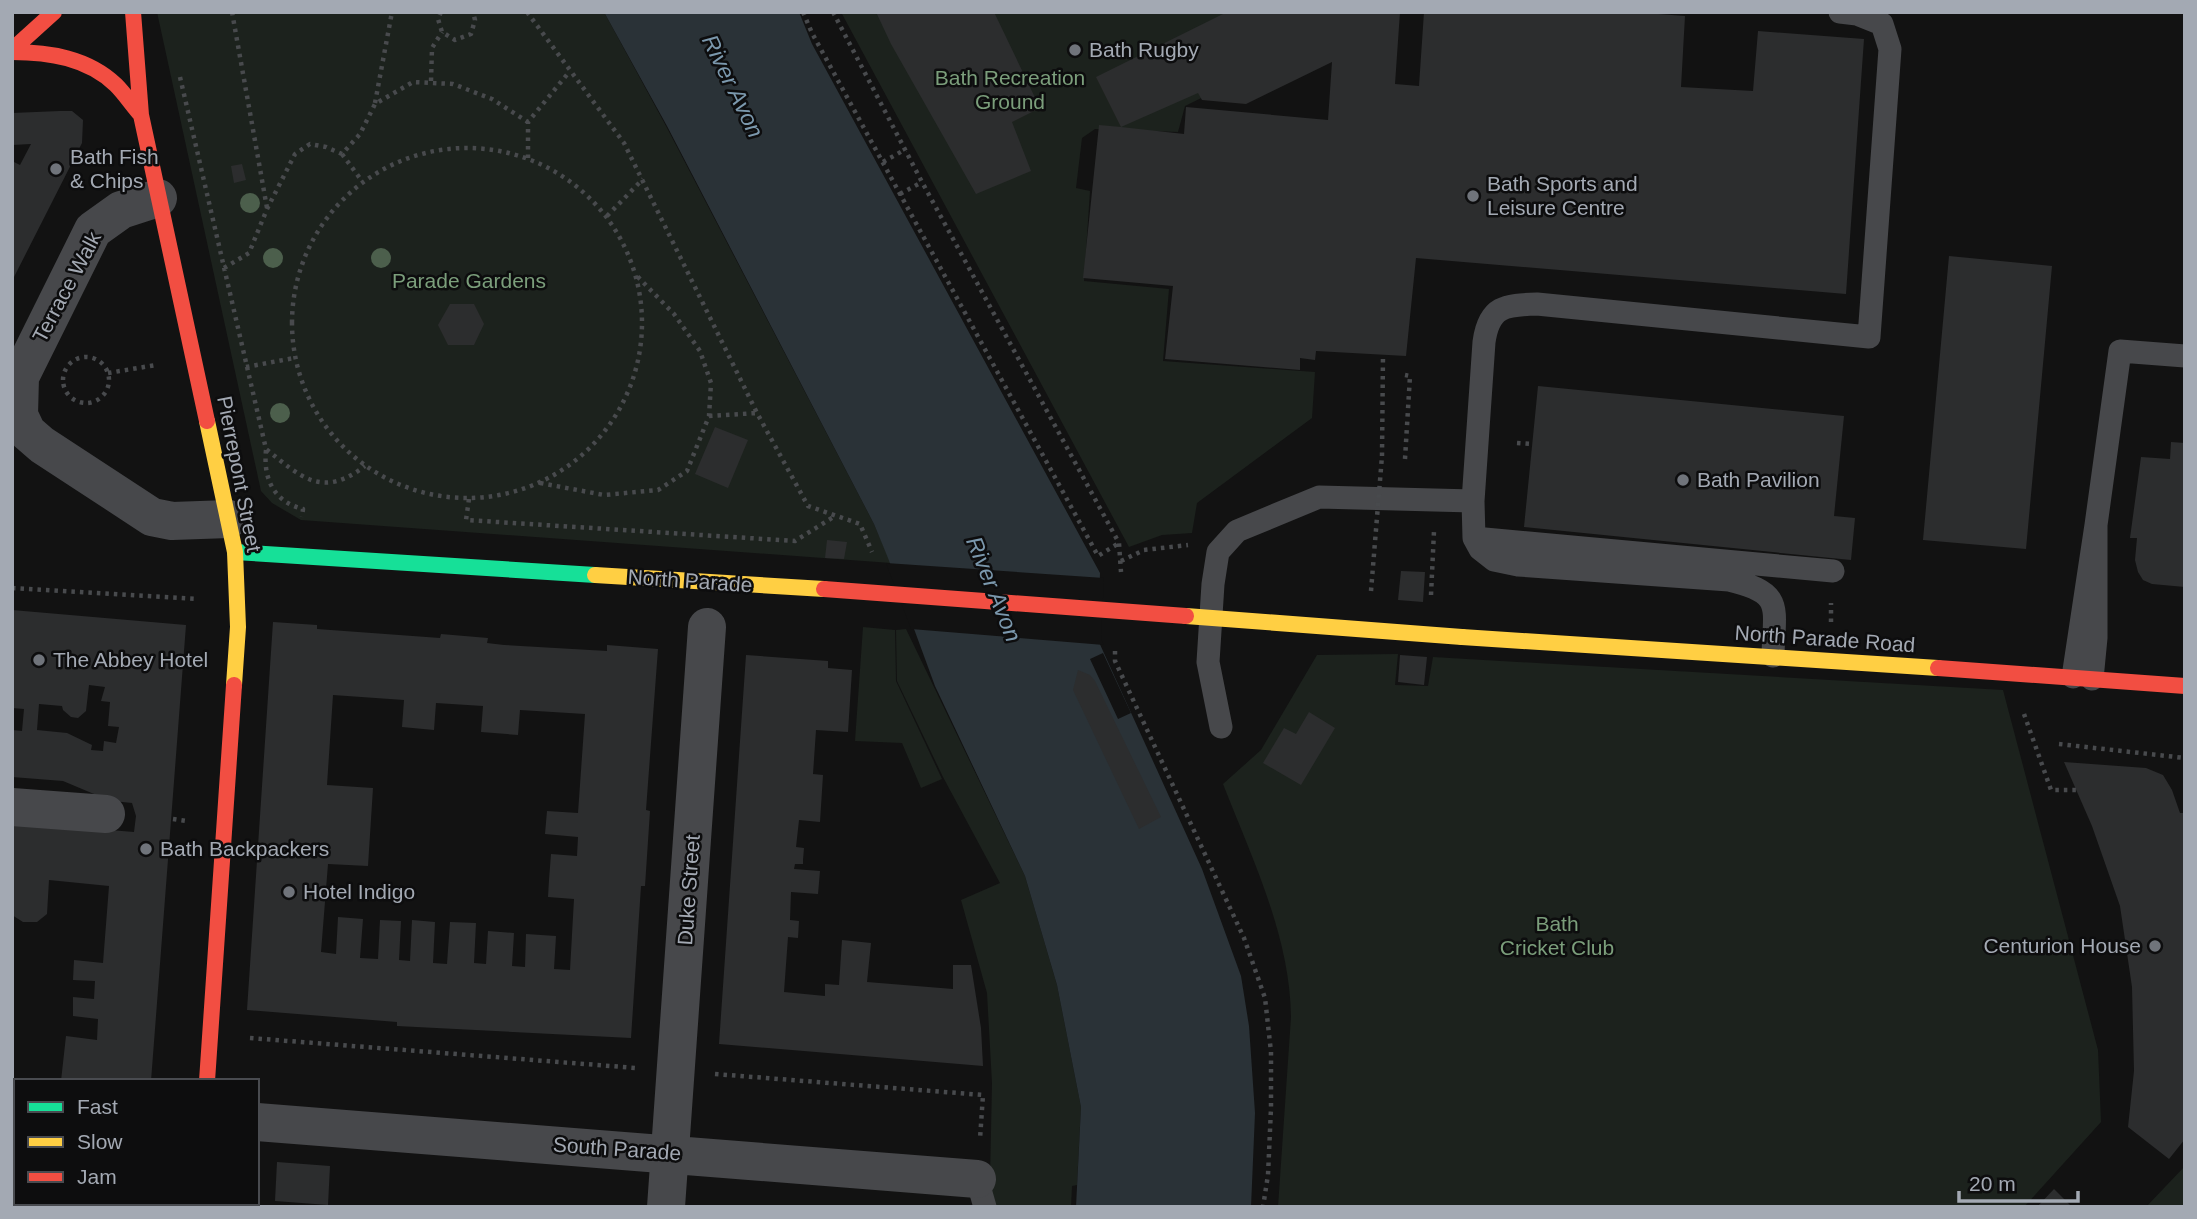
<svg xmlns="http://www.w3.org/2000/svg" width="2197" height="1219" viewBox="0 0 2197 1219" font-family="Arial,sans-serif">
<rect width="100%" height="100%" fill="#121212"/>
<path fill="#1c221d" d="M157,12H604L666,126L874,524L891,563L301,520L272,503L261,491Z
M841,12H1376L1185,106L1178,132L1095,129L1082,138L1076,188L1090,191L1084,281L1169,289L1163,361L1315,372L1312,418L1197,503L1192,533L1162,535L1129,547Z
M863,627L895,630L896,681L942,779L921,788L902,743L855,741Z
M906,629L1025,876L1057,985L1081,1107L1077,1185L1072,1186L1071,1207H982L990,1179L992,1083L987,993L961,900L1000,883L943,777L897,681L896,630Z
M1398,654L1395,685L1428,686L1433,657L2003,690L2098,1050L2101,1122L2024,1207H1278L1291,1017C1290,936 1252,858 1223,784L1261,750L1317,655Z
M2185,1166V1207H2146Z"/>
<path fill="#2a3237" d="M604,12H799L812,44L1100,573L1098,640L1202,869L1241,976L1249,1026L1255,1113L1251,1207H1076L1081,1107L1057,985L1025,876L935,686L888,558L874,524L667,126Z"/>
<path fill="#121212" d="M886,563L1104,578L1101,639L1104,645L911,629Z
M1103,653L1131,713L1118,719L1090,659Z"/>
<path fill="#2c2d2e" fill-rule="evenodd" d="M876,12H994L1040,108L1012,122L1031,171L976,194L891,44Z
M1227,12H1400L1395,84L1419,86L1424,12H1632L1685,16L1681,87L1753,91L1758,31L1864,39L1846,294L1416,258L1406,356L1316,351L1315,360L1300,358V370L1165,359L1173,286L1083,278L1099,125L1121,127L1096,77ZM1332,62L1328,120L1186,107L1184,134L1121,127L1198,93L1202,100L1246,104Z
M60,111H72L83,120L82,143L12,281V161L20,165L31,144L12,145V113Z
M242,164L246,180L234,183L231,166Z
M1949,256L2052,266L2026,549L1923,540Z
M450,304H474L484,324L474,345H448L438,325Z
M1538,386L1844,416L1834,516L1855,518L1851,560L1524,527Z
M715,427L748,440L728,488L695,474Z
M2171,442L2185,443V587L2152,584L2143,580L2138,572L2135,560L2137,538H2130L2141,457L2170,459Z
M827,540L847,542L844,559L825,558Z
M1401,571L1425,572L1423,602L1398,600Z
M12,610L186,625L151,1081H61L66,1036L97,1040L98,1019L73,1016V997L94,999L95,981L73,980L74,960L103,963L109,886L49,880L47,914L37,922H23L12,915V822L134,832L136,816L132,803L94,799V794L63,781L12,777V730L22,731L24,709L12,708ZM89,685L105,687L101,701L110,702L108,726L119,727L116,743L104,741L103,751L91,750L92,745L67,733L37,730L39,704L62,706L63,710L71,717L78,718L86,711Z
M273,622L317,625V629L440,638L441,634L488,638L487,643L504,645L607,651V645L658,649L646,810L650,811L645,886H641L631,1038L397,1026V1022L247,1010ZM333,695L404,700L402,727L434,730L436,703L483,706L481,732L518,735L520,710L585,714L578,813L547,811L545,834L578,837L577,856L551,854L549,880L548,897L574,899L570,970L554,969L556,936L526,934L525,967L512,966L514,933L488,931L486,964L474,963L476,923L450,922L447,964L433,963L435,922L412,920L410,961L399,960L401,921L380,920L378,959L360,958L363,919L338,917L336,954L321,952L328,864L368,866L373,788L327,785Z
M746,655L828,661V668L852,670L848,732L816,730L813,774L823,775L820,822L799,820L796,847L804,848L803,860V864H795L794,869L820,871L818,894L791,892L790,920L799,921L798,938L788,937L784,992L825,996V984L839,985L842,940L871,943L867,982L953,989V965H971L981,1028L983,1066L719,1044Z
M1400,655L1427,657L1424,685L1398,682Z
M1078,670L1090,675L1095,681L1161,817L1139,829L1073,690Z
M1309,712L1335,728L1301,785L1263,763L1284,728L1296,734Z
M2064,762L2146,768L2163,775L2172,790L2180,813H2185V1139L2169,1159L2128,1127L2134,1071L2132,987L2120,906L2092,826Z
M277,1162L330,1166L328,1205L275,1201Z
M2054,1189L2072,1207H2037Z"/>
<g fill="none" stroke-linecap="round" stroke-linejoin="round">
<path stroke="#484a4d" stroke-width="4.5" stroke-dasharray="3.5 5" stroke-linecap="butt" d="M232,12L267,208
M441,12L438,19L442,32L455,40L471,34L475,20L473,12
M527,12L624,143L757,413L808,506L860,524L872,552
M803,12L812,33L1098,556L1119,543
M833,12L922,182L1119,543L1121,572
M180,77L266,449C301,477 322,499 365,466
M431,81L432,48L442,32
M375,103L392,12
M292 323a175 175 0 1 1 350 0a175 175 0 1 1-350 0Z
M342,154L362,181
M528,158V122L570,71
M883,162L906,149
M900,194L922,182
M607,216L643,179
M224,268L249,253L267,209L295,154L310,144L326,147L342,154L360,134L375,104L413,82L453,84L492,99L528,122
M63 380a23 23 0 1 1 46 0a23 23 0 1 1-46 0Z
M246,367L294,358
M108,373L156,365
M709,416L757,413
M1517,443L1532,444
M266,450C263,479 274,502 303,509L302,517
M1382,456L1383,355
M1405,459L1410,376L1405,375
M540,483L604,495L658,490L687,471L709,416L711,383L700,351L674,314L636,275
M469,499L466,520L795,541L835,516
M1121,561L1144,550L1188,545
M12,588L198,599
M1431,595L1434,531
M1831,622V603
M1115,651V661L1244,938L1265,998L1271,1052V1108L1268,1175L1263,1207
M2024,714L2051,790H2076
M2059,744L2185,758
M173,819L186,821
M250,1038L636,1068
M715,1074L983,1095L980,1139"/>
<path stroke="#47484b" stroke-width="23" d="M2096,525L2120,351L2185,356
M1474,538L1833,571
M1773,656C1774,607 1785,593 1729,580L1518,565L1494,560L1480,549L1474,538L1473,501L1484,342C1489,306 1505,305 1537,304L1869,337L1890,49L1882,24L1857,14L1840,12
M2073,677L2096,525V638L2092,679
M1221,727L1208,662L1213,584L1218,552L1237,531L1319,497L1473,501
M977,1179L985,1207"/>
<path stroke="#47484b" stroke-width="38" d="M158,198L121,210L93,230L20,377L19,415L27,432L42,445L152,517L172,521L229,519
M12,807L106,814
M257,1122L977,1179
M12,1191H16
M666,1207L707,627"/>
<path stroke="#16e098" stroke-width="16" d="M235,552L595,575
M197,1203V1207"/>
<path stroke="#ffcf43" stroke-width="16" d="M207,421L235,552L238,627L234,685
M595,575L824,589
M1462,637L1938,668"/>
<path stroke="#f24e42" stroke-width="16" d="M133,12L141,115
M12,50L54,12
M12,52C49,52 88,58 116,85C125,94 132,105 141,115L207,421
M1938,668L2185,686
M207,1081L234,685"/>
<path stroke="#484a4d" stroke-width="4.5" stroke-dasharray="3.5 5" stroke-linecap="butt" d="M1371,591L1382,456"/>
<path stroke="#ffcf43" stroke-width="16" d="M1186,616L1462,637"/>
<path stroke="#f24e42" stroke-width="16" d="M824,589L1186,616"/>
</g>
<g fill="#4c5f4c">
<circle cx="250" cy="203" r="10"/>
<circle cx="273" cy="258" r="10"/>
<circle cx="381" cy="258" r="10"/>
<circle cx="280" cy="413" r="10"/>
</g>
<g fill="#70747b" stroke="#0d0d0e" stroke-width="2.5">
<circle cx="1075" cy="50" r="7"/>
<circle cx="56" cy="169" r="7"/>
<circle cx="1473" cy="196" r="7"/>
<circle cx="1683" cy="480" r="7"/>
<circle cx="39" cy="660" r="7"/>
<circle cx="146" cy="849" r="7"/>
<circle cx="289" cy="892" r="7"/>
<circle cx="2155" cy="946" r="7"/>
</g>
<g text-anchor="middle" stroke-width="5" stroke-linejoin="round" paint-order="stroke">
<g font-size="21" fill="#a3a9b3" stroke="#0d0d0e" text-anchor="start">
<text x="1089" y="57">Bath Rugby</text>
<text x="70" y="164">Bath Fish<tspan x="70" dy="24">&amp; Chips</tspan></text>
<text x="1487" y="191">Bath Sports and<tspan x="1487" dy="24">Leisure Centre</tspan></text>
<text x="1697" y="487">Bath Pavilion</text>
<text x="53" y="667">The Abbey Hotel</text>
<text x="160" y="856">Bath Backpackers</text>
<text x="303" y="899">Hotel Indigo</text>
<text x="2141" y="953" text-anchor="end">Centurion House</text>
</g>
<g font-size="21" fill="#7b9e7b" stroke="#0d0d0e">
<text x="1010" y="85">Bath Recreation<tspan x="1010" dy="24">Ground</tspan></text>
<text x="469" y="288">Parade Gardens</text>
<text x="1557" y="931">Bath<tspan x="1557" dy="24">Cricket Club</tspan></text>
</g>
<g font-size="21" fill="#a3a9b3" stroke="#0d0d0e">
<text transform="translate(67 287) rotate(-62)" y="7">Terrace Walk</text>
<text transform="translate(239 474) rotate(79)" y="7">Pierrepont Street</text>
<text transform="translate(690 581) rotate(4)" y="7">North Parade</text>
<text transform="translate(1825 639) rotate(4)" y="7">North Parade Road</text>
<text transform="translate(689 890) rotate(-86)" y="7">Duke Street</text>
<text transform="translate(617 1149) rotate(4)" y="7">South Parade</text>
</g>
<g font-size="23" font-style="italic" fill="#7b98ad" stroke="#0d0d0e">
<text transform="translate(733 86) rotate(64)" y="8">River Avon</text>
<text transform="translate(994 589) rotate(68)" y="8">River Avon</text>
</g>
</g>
<rect width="2197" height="1219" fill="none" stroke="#a3a9b3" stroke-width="28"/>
<rect x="14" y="1079" width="245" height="126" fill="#0d0d0e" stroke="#494b50" stroke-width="2"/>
<rect x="28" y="1102" width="35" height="10" fill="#16e098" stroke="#494b50" stroke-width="2"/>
<text x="77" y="1114" font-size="21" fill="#a3a9b3">Fast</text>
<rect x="28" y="1137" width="35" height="10" fill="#ffcf43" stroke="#494b50" stroke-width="2"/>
<text x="77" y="1149" font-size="21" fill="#a3a9b3">Slow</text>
<rect x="28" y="1172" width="35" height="10" fill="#f24e42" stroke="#494b50" stroke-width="2"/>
<text x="77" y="1184" font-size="21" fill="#a3a9b3">Jam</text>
<path d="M1959 1191v10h119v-10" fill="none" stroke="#a3a9b3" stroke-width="3.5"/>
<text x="1969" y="1191" font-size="21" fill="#a3a9b3" stroke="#0d0d0e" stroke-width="5" paint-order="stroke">20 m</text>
</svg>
